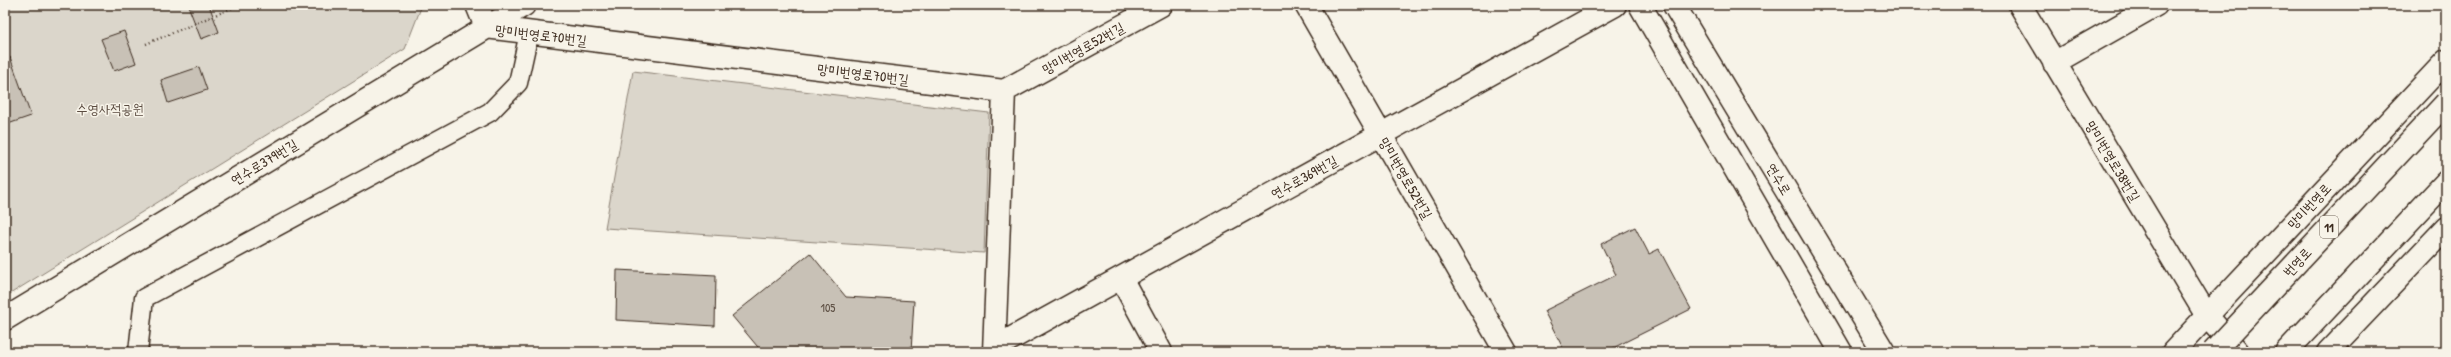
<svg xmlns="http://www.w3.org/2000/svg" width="2451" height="357" viewBox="0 0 2451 357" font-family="'Patrick Hand','Poor Story',sans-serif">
<rect width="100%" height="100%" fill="#f7f3e8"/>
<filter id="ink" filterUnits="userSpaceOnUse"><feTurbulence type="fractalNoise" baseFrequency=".025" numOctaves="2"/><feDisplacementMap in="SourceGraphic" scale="8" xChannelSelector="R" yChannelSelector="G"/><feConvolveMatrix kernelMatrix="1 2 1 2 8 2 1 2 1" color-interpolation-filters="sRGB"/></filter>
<g filter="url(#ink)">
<path fill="#dbd6cb" stroke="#8b8074" d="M5,5H422L405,49L5,297Z
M633,71L989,113L984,253L605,228Z"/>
<path fill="#c8c1b6" stroke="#3b2a1e" d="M197,5H209L219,32L201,39L189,8Z
M124,31L136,63L114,71L101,39Z
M10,57L31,116L5,125V59Z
M199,67L207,90L168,103L161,80Z
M1635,227L1649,254L1659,249L1691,309L1605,352H1565L1544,311L1616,275L1601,244Z
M810,253L846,297L914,301L911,352H762L732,316Z
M617,270L716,275L715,326L616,320Z"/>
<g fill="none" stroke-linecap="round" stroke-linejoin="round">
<g stroke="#3b2a1e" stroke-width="21">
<path id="lane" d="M138,352L144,298L490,112L518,83L529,33"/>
</g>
<g stroke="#3b2a1e" stroke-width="25">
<path id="street" d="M477,5L486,27
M1306,5L1506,352
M2020,5L2207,316
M486,27L1004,91
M2054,63L2156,5
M1004,91L1161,5
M1121,278L1161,352
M5,319L524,5
M994,348L1615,5
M994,352L1004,91"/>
</g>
<g stroke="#3b2a1e" stroke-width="25">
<path id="secondary" d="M1640,5L1841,352
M1674,5L1884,352
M2207,316L2238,352
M2173,352L2446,61
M2328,352L2446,228"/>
</g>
<g stroke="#3b2a1e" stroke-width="25">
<path id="highway" d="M2286,352L2446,182"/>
</g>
<path stroke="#3b2a1e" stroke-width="2.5" stroke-dasharray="1 3" stroke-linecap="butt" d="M146,44L239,5"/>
<use href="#lane" stroke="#f7f3e8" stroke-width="18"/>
<use href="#street" stroke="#f7f3e8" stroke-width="22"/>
<use href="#secondary" stroke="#f7f3e8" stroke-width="22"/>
<use href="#highway" stroke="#f7f3e8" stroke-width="22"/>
<g stroke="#3b2a1e" stroke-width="25" stroke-linecap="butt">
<path id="highway-bridge" d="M2213,352L2446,103"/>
</g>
<use href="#highway-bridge" stroke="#f7f3e8" stroke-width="22"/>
</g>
</g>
<g text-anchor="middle" stroke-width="3" stroke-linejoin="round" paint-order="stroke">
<g font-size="12" fill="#5e5044">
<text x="828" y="312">105</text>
</g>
<rect fill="#f7f3e8" stroke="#73665b" stroke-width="1" x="2320" y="216" width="18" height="22" rx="3"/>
<g font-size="13" font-weight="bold" fill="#3b2a1e">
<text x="2329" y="232">11</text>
</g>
<g font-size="14" fill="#3b2a1e" stroke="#f7f3e8">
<text transform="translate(541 35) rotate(7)" y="5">망미번영로70번길</text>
<text transform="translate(1083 48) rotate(-29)" y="5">망미번영로52번길</text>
<text transform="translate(863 74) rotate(7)" y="5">망미번영로70번길</text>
<text transform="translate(2113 161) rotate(59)" y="5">망미번영로38번길</text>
<text transform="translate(264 162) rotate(-31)" y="5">연수로379번길</text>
<text transform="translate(1304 177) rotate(-29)" y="5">연수로369번길</text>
<text transform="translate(1406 178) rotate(60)" y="5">망미번영로52번길</text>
<text transform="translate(1779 179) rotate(59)" y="5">연수로</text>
<text transform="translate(2309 206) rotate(-47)" y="5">망미번영로</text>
<text transform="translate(2297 262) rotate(-47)" y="5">번영로</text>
</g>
<g font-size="14" fill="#5b4c41" stroke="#f7f3e8">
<text x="110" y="114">수영사적공원</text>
</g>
</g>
<rect width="2451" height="357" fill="none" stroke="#f7f3e8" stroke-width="20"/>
<rect x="10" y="10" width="2431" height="337" fill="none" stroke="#3b2a1e" stroke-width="1.5" filter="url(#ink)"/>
</svg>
